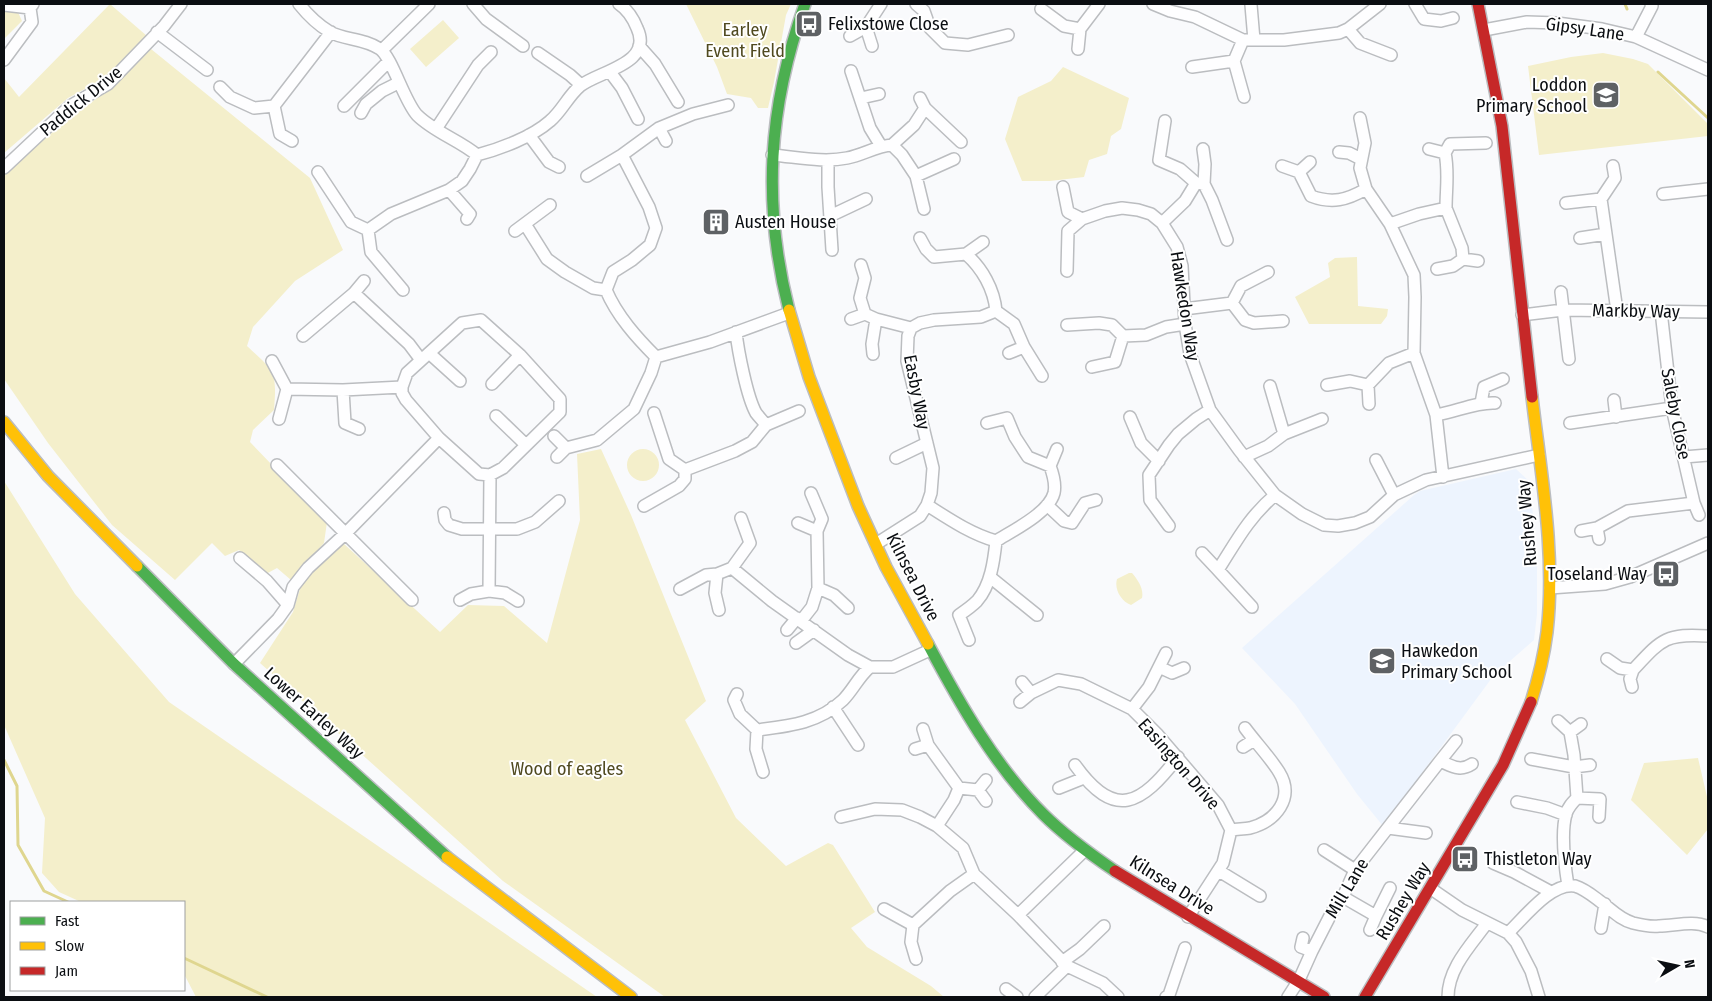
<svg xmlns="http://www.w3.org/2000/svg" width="1712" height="1001" font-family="'Fira Sans Condensed',sans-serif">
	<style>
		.built { fill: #edf4fe }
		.green { fill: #f4efcb }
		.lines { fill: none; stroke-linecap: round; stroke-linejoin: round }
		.stream { stroke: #dfd68f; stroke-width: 3 }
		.street-casing { stroke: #bbbdc0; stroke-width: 14 }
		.fast-casing { stroke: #bbbdc0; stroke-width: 14 }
		.slow-casing { stroke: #bbbdc0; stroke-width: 14 }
		.jam-casing { stroke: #bbbdc0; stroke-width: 14 }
		.street { stroke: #fefeff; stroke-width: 11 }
		.fast { stroke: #4caf50; stroke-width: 11 }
		.slow { stroke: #ffc107; stroke-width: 11 }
		.jam { stroke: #c62828; stroke-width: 11 }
		.labels { text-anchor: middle; stroke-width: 4; stroke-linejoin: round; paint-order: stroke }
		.poi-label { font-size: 18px; fill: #0b0e12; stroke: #fff; text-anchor: start }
		.street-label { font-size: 18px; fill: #0b0e12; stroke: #fff }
		.park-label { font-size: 18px; fill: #504a20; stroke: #fff }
	</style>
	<rect width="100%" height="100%" fill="#f9fafc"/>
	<path class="built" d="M1516,469L1529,481L1537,549V614L1534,640L1494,675L1383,826L1357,794L1295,704L1242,648L1414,495L1420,491Z"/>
	<path class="green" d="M110,4L147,36L107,77L68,98L4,153V78L19,97Z
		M686,4H791L786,15L774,82L768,108H758L751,98L727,94L717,67Z
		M17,10L22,21L4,39V12Z
		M443,20L459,38L426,67L410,49Z
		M151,49L310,178L343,250L295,281L253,327L247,346C275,372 277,371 274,410L253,430L250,442L327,522L324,543L291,580L277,568L266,574L239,550L225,556L212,543L175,580L112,525L48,443L4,379V173L22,156L111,87Z
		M1603,53L1633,59L1648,64L1708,124V136L1539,155L1528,66L1571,57Z
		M1063,67L1129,98L1121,129L1111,136L1107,154L1089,160L1084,177L1050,181H1022L1005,139L1018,97L1051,81Z
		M1357,257L1358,306L1388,309L1387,316L1381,324H1309L1295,297L1330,277L1328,263L1335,258Z
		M601,449L631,515L706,701L685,720L736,818L786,866L828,843L833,845L875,912L851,928L867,947L931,986L944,997H665L503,881L260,663L293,612L302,582L343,543L440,632L468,605L504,606L547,643L580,520L577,454Z
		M627 465a16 16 0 1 1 32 0a16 16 0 1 1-32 0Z
		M4,481L75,594L169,702L597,997H196L184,974V902H81L59,892L42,873L45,818L4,725Z
		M1129,573H1132C1138,580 1144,589 1142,598L1131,605C1121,601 1114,589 1117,579Z
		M1698,758L1708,801V829L1687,855L1631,800L1644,763Z"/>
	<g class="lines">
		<path class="stream" d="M1625,4L1627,9
			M1658,72L1708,118
			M4,760L17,786L18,845L44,891L68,902
			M184,958L267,997"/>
		<g class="street-casing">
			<path id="street" d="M299,4C307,14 318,25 330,32C344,40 364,38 380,49C392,57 404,101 417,115C434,132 459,140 477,155C500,149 532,137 550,121C562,111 568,96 580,86C599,71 654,64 637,28C633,18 628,10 619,4
				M473,4L486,19L523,46
				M916,4L924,11L930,28L945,43L968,45L1008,35
				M1153,4L1170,11L1195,17L1243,40H1284L1339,33L1348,29L1380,4
				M1415,4L1424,19L1441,21L1453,18
				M4,5L30,8
				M1251,5L1254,40
				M1041,9L1064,26L1080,29L1099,4
				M1348,29L1360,43L1391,55
				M1484,30L1527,22L1557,23L1602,29L1636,37L1708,70
				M157,32L207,70
				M850,36L866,27
				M1636,37L1652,6L1651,4
				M639,46L655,64L678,102
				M872,46L866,27L881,4
				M1078,49L1080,29
				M382,50L429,4
				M538,53L570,75L581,85
				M4,60L32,22L30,8L33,4
				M1234,61L1244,97
				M1192,67L1234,61L1243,40
				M851,71L870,128L881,146
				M610,72L622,88L638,119
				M220,87L230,97L254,108L274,106
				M861,98L879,94
				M344,106L389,61
				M925,108L961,142
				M361,113L366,104L382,91L398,83
				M1360,118L1365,143L1360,168L1366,189
				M1165,121L1159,160L1180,169L1196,183
				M659,128L666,141
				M436,129L478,65L491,52
				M529,135L549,162L559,167
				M292,141L280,134L274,106L331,32
				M892,145L902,155L916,176L924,209
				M1203,149L1205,164L1204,184L1212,200L1227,240
				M1429,149L1445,153
				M1339,152L1349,153L1361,159
				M622,155L649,207L656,228L650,245L632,260L613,272L606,290C617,316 637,338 656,357
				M772,155C797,157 823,163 847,158C863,155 876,146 892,145L914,125L925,108L920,98
				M828,160V187L832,250
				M1310,162L1299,172L1311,196C1332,204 1347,200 1366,189L1390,224L1414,275L1415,297L1414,353L1436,415L1443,477
				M1282,166L1299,172
				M4,168L70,106L108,84L164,26L181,4
				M318,172L351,222L368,230
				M587,176L622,155L659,128L693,114L728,105
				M916,176L954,159
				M1063,187L1068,212L1082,219
				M449,190L470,214L467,219
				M1663,194L1708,189
				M1601,199L1615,178L1613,166
				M1566,203L1601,199L1617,311
				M830,216L866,199
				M1162,223L1185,201L1196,183L1204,184
				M525,224L547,259L565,272L593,288L606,290
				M1390,224L1419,214L1446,208C1446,189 1449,172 1445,153L1450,144L1486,143
				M515,231L550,205
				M920,238L926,249L934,257L966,254
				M1580,238L1606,234
				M983,242L966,254C982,268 994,289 996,311
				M1463,259L1478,261
				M861,265L865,278L860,298L865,314L876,319L911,328
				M1437,269L1453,266L1463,259L1462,248L1446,208
				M1067,271L1068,231L1082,219L1105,211L1122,208L1138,210L1151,214L1162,223L1177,247L1182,266L1185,324L1190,354L1210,410L1239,450L1275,495L1302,514L1324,525L1338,526L1355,523L1370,517L1394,495L1426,480L1539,455
				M403,290L371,252L368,230L391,214L449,190L462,181L470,169L477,155
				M1561,292L1569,359
				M354,293L364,281
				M1232,303L1241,286L1268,272
				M1184,309L1232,303L1245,320L1254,323L1283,321
				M1661,311L1672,408L1694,503L1699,515
				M1522,315L1563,310L1708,312
				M851,319L865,314
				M481,320L520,355L560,399V412L503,468L490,475L479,474L439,438L406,400L402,393V387L407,373L462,323Z
				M1067,325L1099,323L1112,325L1123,336L1146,335L1166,327L1185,324
				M303,336L354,293L409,344L421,360
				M429,353L460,381
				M1009,353L1024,347
				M873,354L872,344L876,319
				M656,357L710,342L789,313
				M272,361L287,389
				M1092,367L1115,362L1123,336
				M492,384L520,355
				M1327,385L1350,381L1368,385L1389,363L1414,353
				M1368,385L1369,404
				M1270,386L1284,434
				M343,390L345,423L359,429
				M1614,400L1616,417
				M1481,403L1484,387L1503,379
				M654,413L669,459L685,470
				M1436,415C1456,412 1475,402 1495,403
				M496,416L526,445
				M1130,417L1141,443L1159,461
				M279,419L287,389L343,390L402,387
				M1570,423L1672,408
				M766,425L799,411
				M554,436L566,448L597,440L634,409L651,373L656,357
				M557,457L566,448
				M1244,457L1268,446L1284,434L1322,419
				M1684,457L1708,455
				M896,458L927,443
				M1376,460L1394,495
				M277,465L412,600
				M1050,466L1057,449
				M685,470L735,451L752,442L766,425C763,421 759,417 756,413C747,397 738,351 736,332
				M490,475L489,591L505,593L518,601
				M927,505C949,519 971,534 996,541C1012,531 1049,513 1054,493C1056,484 1053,474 1050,466L1028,457L1015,437L1007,418L987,423
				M1047,505L1064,521L1072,523L1085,503L1096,500
				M644,506L679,486L685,479V470
				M444,513L445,520L449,525L462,529H517L535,522L559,501
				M798,523L817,531
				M1169,526L1150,500L1149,475L1169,445L1178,434L1196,419L1210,410
				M1581,531L1597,528
				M1599,539L1597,528L1628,511L1694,503
				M876,544L920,516L927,505L931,493L933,468L907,361L908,336L911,328L920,323L934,320L981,317L996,311L1014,324L1024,347L1042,376
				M1202,553L1218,570
				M240,558L267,581L288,605
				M732,568L750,543L741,518
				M990,577L1037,615
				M818,588L834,595L848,608
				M1550,588L1605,584L1630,577L1708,543
				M680,589L706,575L717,574
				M460,600L471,594L489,591
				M1252,607L1218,570C1236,542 1248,518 1275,495
				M719,610L715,593L717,574L732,568L772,601L848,655L870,667H893L930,650
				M801,621L812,607L818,588L817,531L822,519L811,493
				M787,630L797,618
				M969,640L959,615C965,611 972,606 977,601C991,585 994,560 996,541
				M796,643L814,630
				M1607,659L1620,668L1633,670C1661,640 1665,633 1708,636
				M234,664L278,619L288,605L293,587L308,568L346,533L439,438
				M1159,667L1172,673L1184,668
				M1022,682L1031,693
				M1632,687L1630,679L1633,670
				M737,694L734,700L740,714L757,730C789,726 819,723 843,700C853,690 859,676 870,667
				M1020,702L1031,693L1058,680L1081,684L1132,709L1158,735L1218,805L1231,830L1223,863L1188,917
				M833,707L858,745
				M1132,709L1149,687L1166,653
				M1558,721L1570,732L1574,755L1577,798C1572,803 1568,807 1566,814C1561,832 1565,867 1568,886
				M923,729L928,745L959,788L954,800L937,826
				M757,730L756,749L763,772
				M1570,732L1581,724
				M1243,747L1254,740
				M915,749L928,745
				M1531,759L1574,767L1590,765
				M1440,761L1456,741
				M1075,765C1115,821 1141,805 1178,757
				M959,788L978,790L986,780
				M1059,788L1084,778
				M978,790L986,801
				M1577,798L1600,799L1599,817
				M1517,802L1547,808L1566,815
				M841,817L875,809L902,810L920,817L937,826L963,848L974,874L1018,915L1067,966L1103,983L1118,997
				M1388,828L1426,833
				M1231,830C1237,829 1244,829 1250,828C1276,821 1295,798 1279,772C1269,756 1256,743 1245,728
				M1324,850L1355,870
				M1493,863L1514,872L1551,892
				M1219,871L1260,896
				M1430,888L1462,910L1508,933L1516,942L1531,971L1539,997
				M1343,897L1376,916
				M884,909L913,925L950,891L974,874
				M1018,915L1084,851
				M913,925L911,942L916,959
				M1601,928L1605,904
				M1370,930L1376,916L1390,888
				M1508,933C1524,918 1551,882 1575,886C1585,889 1593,896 1601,902C1612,910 1619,919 1633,923C1641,925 1651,927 1659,926C1675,926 1693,920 1708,927
				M1303,938L1301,947L1312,951
				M1062,962L1080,949L1104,926
				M1006,989L1017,997
				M1035,997L1067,966
				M1166,997L1169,995L1185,948
				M1288,997L1299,980L1312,951L1333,910L1343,897L1355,870L1440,761C1452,766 1460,772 1472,764
				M1448,997C1448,968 1471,945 1487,923"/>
		</g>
		<g class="fast-casing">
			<path id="fast" d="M789,310C762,204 768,107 805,4
				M137,566L234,664L447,857
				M928,644C960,704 995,766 1043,814C1065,836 1090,854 1115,871"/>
		</g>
		<g class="slow-casing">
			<path id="slow" d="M789,310L809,377L858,506L886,567L928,644
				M4,422L48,476L137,566
				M1531,702C1538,680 1544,656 1547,632C1556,554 1541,474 1532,397
				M447,857L631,997"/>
		</g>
		<g class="jam-casing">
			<path id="jam" d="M1478,4L1502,126L1532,397
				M1115,871L1324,997
				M1365,997L1503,765L1531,702"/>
		</g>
		<use href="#street" class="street"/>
		<use href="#fast" class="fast"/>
		<use href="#slow" class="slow"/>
		<use href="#jam" class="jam"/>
	</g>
	<defs>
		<g id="bus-square" transform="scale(1.4375)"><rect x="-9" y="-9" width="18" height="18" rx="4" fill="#5e6164" stroke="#fff"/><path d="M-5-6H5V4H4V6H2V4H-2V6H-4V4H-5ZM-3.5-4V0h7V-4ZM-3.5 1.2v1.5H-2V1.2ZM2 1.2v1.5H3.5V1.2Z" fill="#fff"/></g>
		<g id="school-square" transform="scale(1.4375)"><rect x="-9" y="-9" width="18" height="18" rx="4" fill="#5e6164" stroke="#fff"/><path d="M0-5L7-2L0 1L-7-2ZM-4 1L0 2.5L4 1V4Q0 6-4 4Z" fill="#fff"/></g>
		<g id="building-square" transform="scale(1.4375)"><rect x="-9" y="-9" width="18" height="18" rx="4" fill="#5e6164" stroke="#fff"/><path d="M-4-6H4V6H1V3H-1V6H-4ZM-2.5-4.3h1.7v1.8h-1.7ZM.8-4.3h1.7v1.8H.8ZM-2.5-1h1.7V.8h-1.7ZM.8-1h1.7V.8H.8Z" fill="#fff"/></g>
	</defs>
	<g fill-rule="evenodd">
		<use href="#bus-square" x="809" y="24"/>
		<use href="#school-square" x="1606" y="95"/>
		<use href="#building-square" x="716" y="222"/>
		<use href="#bus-square" x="1666" y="574"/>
		<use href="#school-square" x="1382" y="661"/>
		<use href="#bus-square" x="1465" y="859"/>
	</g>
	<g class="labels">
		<g class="poi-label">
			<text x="828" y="30">Felixstowe Close</text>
			<text x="1587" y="91" text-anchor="end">Loddon<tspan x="1587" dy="21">Primary School</tspan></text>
			<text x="735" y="228">Austen House</text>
			<text x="1647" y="580" text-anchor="end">Toseland Way</text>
			<text x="1401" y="657">Hawkedon<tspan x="1401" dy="21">Primary School</tspan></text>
			<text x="1484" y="865">Thistleton Way</text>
		</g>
		<g class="street-label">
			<text transform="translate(1585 29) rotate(8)" y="6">Gipsy Lane</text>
			<text transform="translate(81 101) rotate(-39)" y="6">Paddick Drive</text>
			<text transform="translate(1185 306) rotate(81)" y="6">Hawkedon Way</text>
			<text transform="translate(1636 311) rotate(1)" y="6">Markby Way</text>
			<text transform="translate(917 392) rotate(79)" y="6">Easby Way</text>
			<text transform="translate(1676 414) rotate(79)" y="6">Saleby Close</text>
			<text transform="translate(1527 523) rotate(-95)" y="6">Rushey Way</text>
			<text transform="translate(913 577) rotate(63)" y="6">Kilnsea Drive</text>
			<text transform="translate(314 713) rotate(42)" y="6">Lower Earley Way</text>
			<text transform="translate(1179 764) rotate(49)" y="6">Easington Drive</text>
			<text transform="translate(1172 885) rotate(32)" y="6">Kilnsea Drive</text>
			<text transform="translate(1347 888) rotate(-59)" y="6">Mill Lane</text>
			<text transform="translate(1403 901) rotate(-59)" y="6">Rushey Way</text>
		</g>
		<g class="park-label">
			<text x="745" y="36">Earley<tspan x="745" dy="21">Event Field</tspan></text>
			<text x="567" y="775">Wood of eagles</text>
		</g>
	</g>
	<rect width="1712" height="1001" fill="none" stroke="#0b0e12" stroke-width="10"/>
	<rect x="10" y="901" width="175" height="90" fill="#ffffff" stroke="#9d9fa0"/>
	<rect x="20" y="917" width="25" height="8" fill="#4caf50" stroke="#9d9fa0"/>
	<text x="55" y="926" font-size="15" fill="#0b0e12">Fast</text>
	<rect x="20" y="942" width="25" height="8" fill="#ffc107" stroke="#9d9fa0"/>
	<text x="55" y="951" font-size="15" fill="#0b0e12">Slow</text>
	<rect x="20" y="967" width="25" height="8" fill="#c62828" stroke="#9d9fa0"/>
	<text x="55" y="976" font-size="15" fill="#0b0e12">Jam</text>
	<g transform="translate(1677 966) rotate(81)" stroke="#ffffff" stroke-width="4" paint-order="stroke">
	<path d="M0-4L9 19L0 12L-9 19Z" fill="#0b0e12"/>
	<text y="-8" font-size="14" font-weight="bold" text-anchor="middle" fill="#0b0e12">N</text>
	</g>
</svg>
